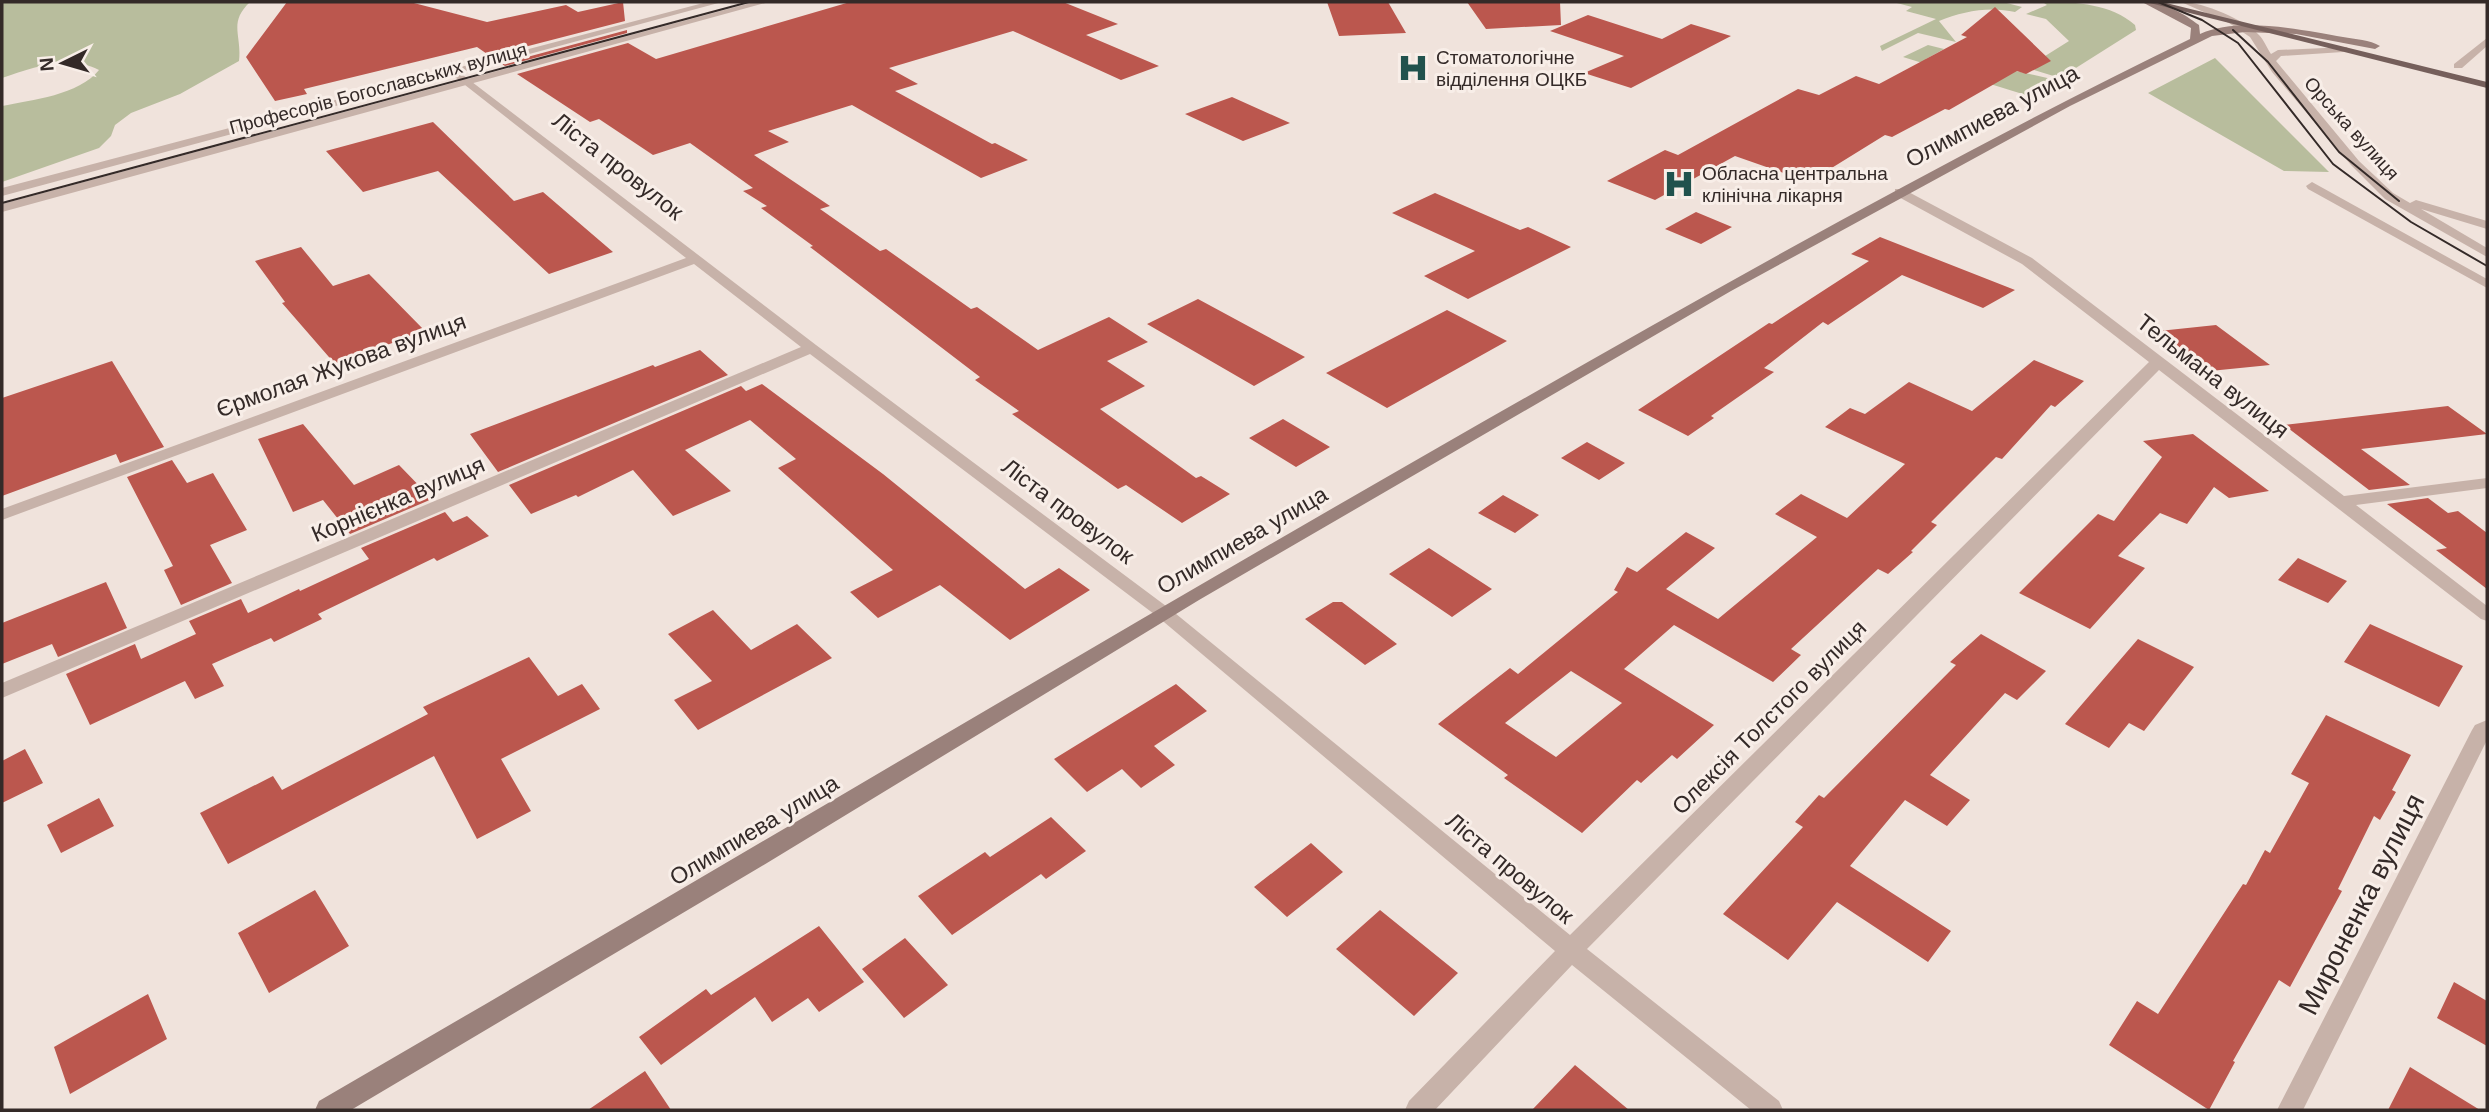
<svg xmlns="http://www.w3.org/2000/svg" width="2489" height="1112" font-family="Arial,sans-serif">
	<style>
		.green { fill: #b8bd9d }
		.building { fill: #bb574e; fill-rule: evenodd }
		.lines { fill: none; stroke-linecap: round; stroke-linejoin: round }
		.minor { fill: #c7b2a9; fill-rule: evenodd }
		.tertiary { fill: #c7b2a9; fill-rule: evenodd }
		.secondary { fill: #9a817b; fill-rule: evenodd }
		.primary { fill: #755f5b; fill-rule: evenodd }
		.tram { stroke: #342a28; stroke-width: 2 }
		.labels { text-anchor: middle; stroke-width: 6; stroke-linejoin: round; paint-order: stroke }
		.far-poi-label { font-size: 19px; fill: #342a28; stroke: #f8eee8; text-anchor: start }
		.far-street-label { font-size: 19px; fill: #342a28; stroke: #f8eee8 }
		.street-label { font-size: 23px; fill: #342a28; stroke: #f8eee8 }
		.near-street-label { font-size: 28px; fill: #342a28; stroke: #f8eee8 }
	</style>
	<rect width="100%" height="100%" fill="#f0e3dc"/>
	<path class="green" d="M2,2H250C228,23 242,34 239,61L180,94L131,113L115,125L111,136L99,148L2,182V106C32,100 79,95 99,70C70,54 31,68 2,78Z
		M1893,2H2003L2022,7L2015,12C1990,6 1963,11 1939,21L1956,42L1918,33L1882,51L1880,46L1936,19L1906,11L1912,7Z
		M2047,2C2077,2 2111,4 2135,25L2136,30L2060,78L2034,70L2038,67L2031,65L2069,41L2046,19L2026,14L2047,5L2044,3Z
		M1928,45L1944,49L1926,59L2007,69L2056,80L2029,96L1903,57Z
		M2215,58L2329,172L2284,171L2148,93Z"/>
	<path class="building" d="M287,2H410L487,22L566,5L578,12L623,2L625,21L490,56L477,47L304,89L307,94L275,101L246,57Z
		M850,2H1063L1118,24L1086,35L1159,66L1121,80L1013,31L889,68L918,84L895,91L992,144L995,143L1028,160L981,178L852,105L768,131L789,142L754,155L830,206L820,209L880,251L886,249L971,309L977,307L1038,350L1109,317L1148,342L1107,361L1145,386L1100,409L1196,478L1201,476L1230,494L1182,523L1126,485L1118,489L1012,414L1019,411L975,380L980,377L810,247L813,246L761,208L767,206L743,191L753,188L690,143L653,155L599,119L590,122L517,74L628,43L656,59Z
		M1327,2H1388L1406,33L1339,36Z
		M1467,2H1560L1561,25L1486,29Z
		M1995,7L2051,61L2026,74L2017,71L1949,110L1945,109L1892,137L1885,135L1809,182L1735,156L1655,200L1607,181L1665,150L1678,155L1798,89L1819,95L1856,76L1879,84L1967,37L1961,35Z
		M1588,15L1662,39L1691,24L1731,36L1631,88L1584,73L1624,56L1550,31Z
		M627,30V33L505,66L502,64Z
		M1232,97L1290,123L1243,141L1185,114Z
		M433,122L514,201L543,192L613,252L549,274L438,171L363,192L326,151Z
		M1435,193L1520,230L1528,227L1571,247L1468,299L1424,276L1475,251L1392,213Z
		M1696,212L1732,227L1701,244L1665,229Z
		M1880,237L2015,290L1983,308L1902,275L1828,325L1823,322L1764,368L1774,372L1711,416L1714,418L1688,436L1638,410L1769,323L1772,324L1869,261L1851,254Z
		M301,247L333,286L369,274L425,331L335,364L282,303L285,302L255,261Z
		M1198,299L1305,357L1254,386L1147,324Z
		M1447,310L1507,341L1387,408L1326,373Z
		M2216,325L2270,365L2210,371L2159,331Z
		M700,350L728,375L498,472L470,434L653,365L655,367Z
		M2034,360L2084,381L2055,407L2051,405L2002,459L1996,457L1931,522L1937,525L1911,551L1913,552L1888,574L1878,569L1791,649L1801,655L1773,682L1674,625L1624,669L1714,725L1677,759L1672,755L1641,783L1637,780L1582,833L1504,778L1508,775L1438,724L1510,668L1518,674L1618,592L1614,590L1627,567L1637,572L1686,532L1715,548L1666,589L1718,619L1817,537L1775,514L1801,494L1847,518L1905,464L1825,427L1850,408L1865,414L1909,382L1972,411ZM1571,671L1622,703L1556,757L1505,723Z
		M112,361L164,447L120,463L116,454L2,496V398Z
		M762,384L883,474L1025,589L1059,568L1090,590L1010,640L940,585L878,618L850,592L893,570L778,468L796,459L750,420L685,450L731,491L673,516L633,470L578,497L576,495L531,514L509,485L741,386L746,391Z
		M2448,406L2487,434L2361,449L2410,485L2369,490L2284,425Z
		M1283,419L1330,447L1296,467L1249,438Z
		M303,424L354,485L399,465L432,499L350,534L323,500L293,512L258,439Z
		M2193,434L2269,491L2229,498L2214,487L2187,524L2160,513L2118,556L2145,568L2090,629L2019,593L2098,514L2114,521L2162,457L2143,441Z
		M1587,442L1596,447L1625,463L1599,480L1561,458Z
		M172,460L187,483L213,473L247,530L210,545L232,583L181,605L164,570L173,566L127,477Z
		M1503,495L1539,515L1515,533L1478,513Z
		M2428,498L2448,513L2458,511L2487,533V589L2436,550L2447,548L2387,504Z
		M445,512L453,522L467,516L489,536L437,561L434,558L318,614L322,619L274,642L271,638L212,664L224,686L195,699L185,681L90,725L66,674L135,644L141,659L196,634L189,621L241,599L248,613L299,589L300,591L369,559L361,548Z
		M1429,548L1492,589L1452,617L1389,574Z
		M2298,558L2347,581L2328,603L2278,580Z
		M106,582L127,628L58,657L52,644L2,664V623Z
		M1333,602H1342L1397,644L1365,665L1305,619Z
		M713,610L751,650L797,624L832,658L698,730L674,700L712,681L668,634Z
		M2370,624L2463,666L2439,707L2344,662Z
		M1981,634L2046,671L2017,700L2005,693L1930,775L1970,800L1947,826L1905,800L1850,866L1951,931L1928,962L1837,902L1788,960L1723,914L1803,827L1795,822L1819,795L1824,798L1956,665L1950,662Z
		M2138,639L2194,667L2144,731L2129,723L2109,748L2065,724Z
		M529,657L558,696L582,684L600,709L501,759L531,811L477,839L434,756L228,864L200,813L273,776L282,790L428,714L423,707Z
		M1176,684L1207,711L1154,746L1175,765L1141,788L1122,769L1087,792L1054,759Z
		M2326,715L2411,755L2392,790L2396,792L2380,820L2374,816L2338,889L2342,891L2290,987L2279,980L2233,1061L2235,1062L2209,1110L2109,1045L2137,1001L2158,1014L2243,884L2246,885L2265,850L2270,853L2309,783L2291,774Z
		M25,749L43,783L2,803V761Z
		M99,798L114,826L61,853L47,825Z
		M1051,817L1086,851L1046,879L1041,874L952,935L918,896L985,852L990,857Z
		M1311,843L1343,872L1287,917L1254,887Z
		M315,890L349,946L269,993L238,933Z
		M1380,910L1458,973L1414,1016L1336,949Z
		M819,926L864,982L819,1012L808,998L772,1022L755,997L661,1065L639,1037L706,989L711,995Z
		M905,938L948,985L904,1018L862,969Z
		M2454,982L2487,1001V1046L2437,1018Z
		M148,994L167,1039L70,1094L54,1047Z
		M1575,1065L1629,1110H1532Z
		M2410,1067L2480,1110H2388Z
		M645,1071L671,1110H588Z"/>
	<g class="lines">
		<path class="minor" d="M2181,2C2200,1 2246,20 2259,35C2264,40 2267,48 2271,54L2278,50L2347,47L2348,49L2343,52L2281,56L2276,61L2359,161L2393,193L2410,203L2416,200L2487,221V229L2421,209L2487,248V257L2385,199L2351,165L2272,72L2250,37L2229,23Z
			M2487,38V46L2462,68H2454V64Z
			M455,69L816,345L1170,609L1570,935L2149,362L2022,264L1895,195V189H1903L2032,258L2344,496L2487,478V488L2356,505L2487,606V621L2481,619L2159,370L1587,949L1779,1101L1783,1110H1751L1572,965L1435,1110H1405L1409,1101L1555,951L1158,617L810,354L2,698V683L801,347L694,264L2,520V509L686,258L451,74V70Z
			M2312,182L2487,279V288L2308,189L2306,186Z
			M2487,720V740L2303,1110H2277L2472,730L2475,725Z"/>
		<path class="tertiary" d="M707,2H722L2,196V188Z
			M754,2H769L2,212V204Z"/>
		<path class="secondary" d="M2142,2C2163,1 2183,13 2199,25L2200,34C2238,16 2304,30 2343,37C2355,39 2370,40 2380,46L2375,49L2296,34L2245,32L2212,36L2070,106L1731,291L1199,600L767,863L351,1110H315L319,1101C693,884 1064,662 1439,447C1687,305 1934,164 2190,39L2191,28Z"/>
		<path class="primary" d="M2146,2H2162L2487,82V88Z"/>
		<path class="tram" d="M2158,2L2202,20L2238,43L2333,164L2411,222L2487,266
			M2233,30L2268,62L2339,152L2399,201
			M2,203L749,2"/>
	</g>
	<defs>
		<g id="hospital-bare" transform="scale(2.415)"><path d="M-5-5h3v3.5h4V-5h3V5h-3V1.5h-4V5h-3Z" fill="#21524d" stroke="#f8eee8" stroke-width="2.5" paint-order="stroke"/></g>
	</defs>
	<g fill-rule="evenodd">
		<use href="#hospital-bare" x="1413" y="68"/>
		<use href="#hospital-bare" x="1679" y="184"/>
	</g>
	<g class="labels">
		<g class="far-poi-label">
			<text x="1436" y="64">Стоматологічне<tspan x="1436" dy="22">відділення ОЦКБ</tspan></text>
			<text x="1702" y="180">Обласна центральна<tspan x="1702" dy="22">клінічна лікарня</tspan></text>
		</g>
		<g class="far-street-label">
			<text transform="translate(378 88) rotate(-15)" y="7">Професорів Богославських вулиця</text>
			<text transform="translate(2352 128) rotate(48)" y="7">Орська вулиця</text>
		</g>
		<g class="street-label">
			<text transform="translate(1992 116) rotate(-28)" y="8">Олимпиева улица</text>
			<text transform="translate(618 166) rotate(38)" y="8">Ліста провулок</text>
			<text transform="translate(341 365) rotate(-20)" y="8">Єрмолая Жукова вулиця</text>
			<text transform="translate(2213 376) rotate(38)" y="8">Тельмана вулиця</text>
			<text transform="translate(398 499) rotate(-23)" y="8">Корнієнка вулиця</text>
			<text transform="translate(1068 511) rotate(37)" y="8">Ліста провулок</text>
			<text transform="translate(1242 540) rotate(-30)" y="8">Олимпиева улица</text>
			<text transform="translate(1769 717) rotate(-45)" y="8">Олексія Толстого вулиця</text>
			<text transform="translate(754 830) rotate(-31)" y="8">Олимпиева улица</text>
			<text transform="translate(1510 868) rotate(40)" y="8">Ліста провулок</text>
		</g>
		<g class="near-street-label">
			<text transform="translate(2361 904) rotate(-63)" y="10">Мироненка вулиця</text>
		</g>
	</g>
	<rect width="2489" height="1112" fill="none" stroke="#342a28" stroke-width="7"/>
	<g transform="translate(63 63) rotate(265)" stroke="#f8eee8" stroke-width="5" paint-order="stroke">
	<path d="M0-5L12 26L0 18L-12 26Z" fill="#342a28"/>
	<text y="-10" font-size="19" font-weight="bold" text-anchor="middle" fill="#342a28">N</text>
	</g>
</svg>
